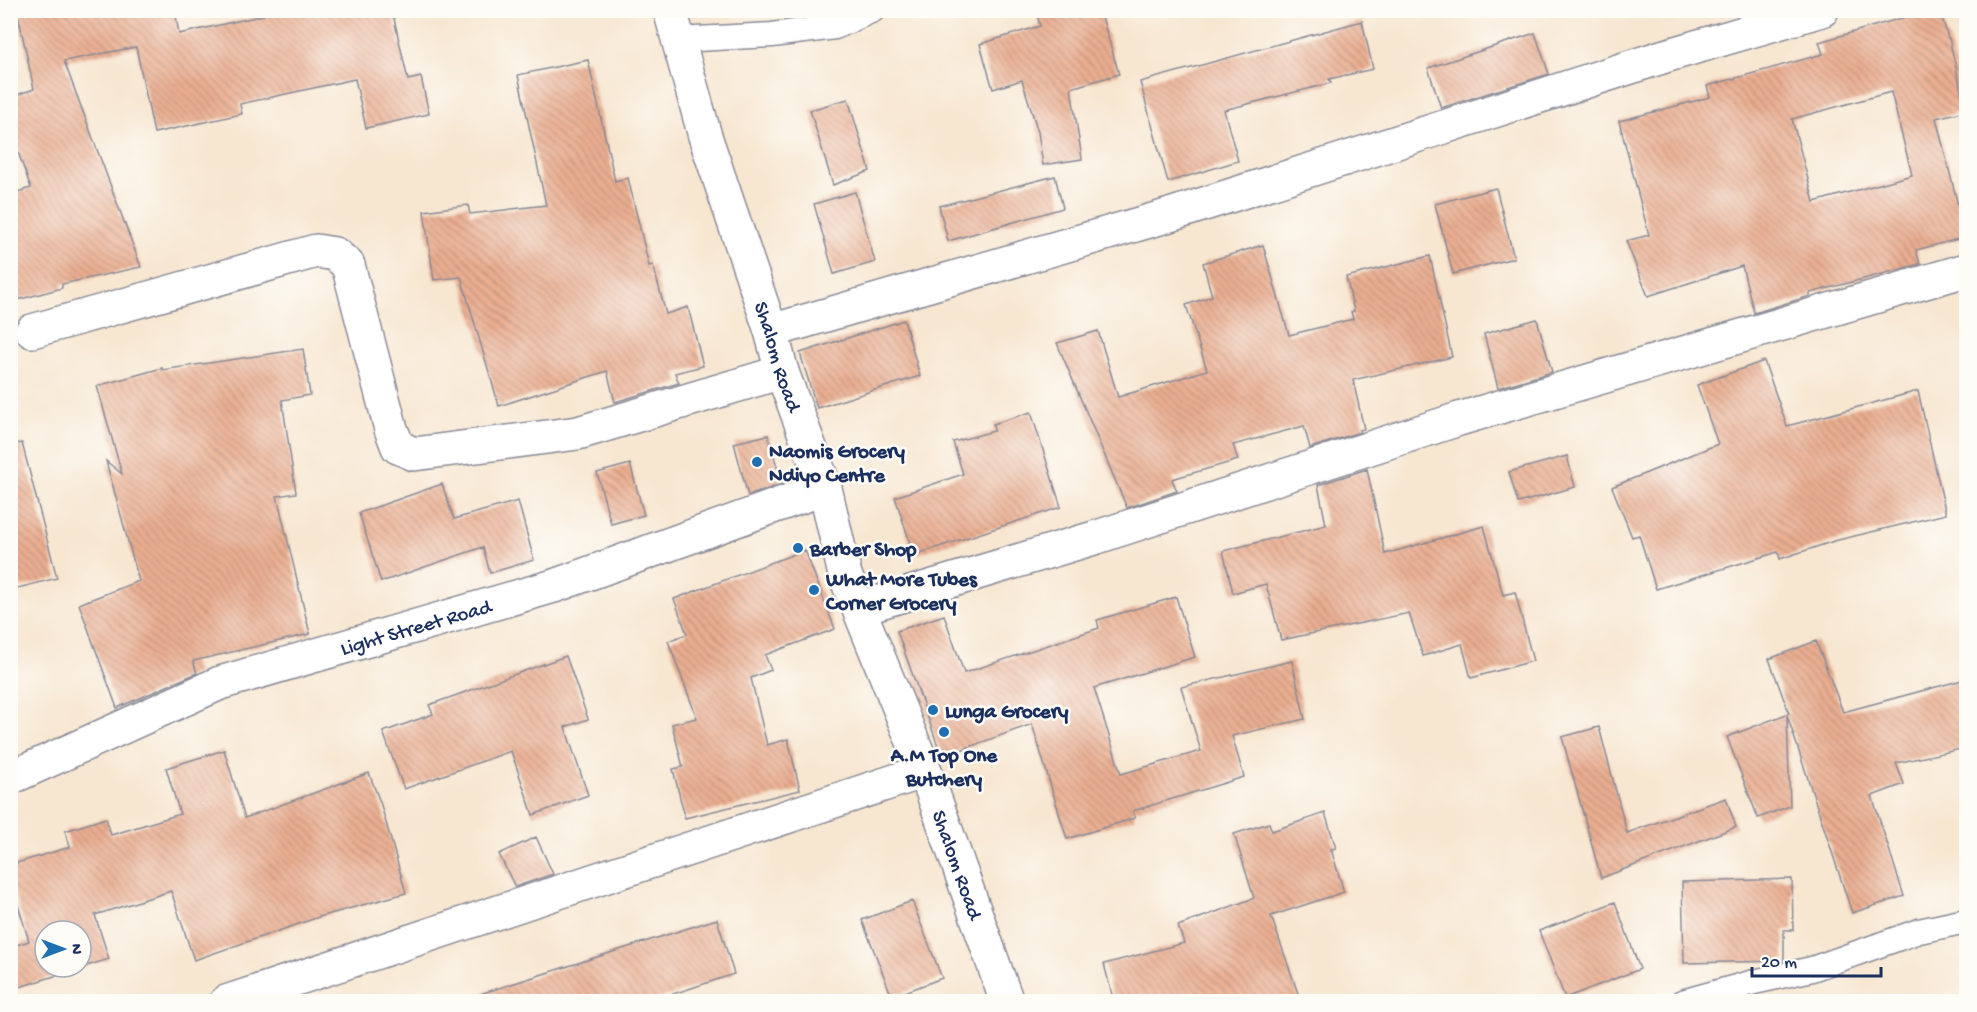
<svg xmlns="http://www.w3.org/2000/svg" width="1977" height="1012" font-family="'Gochi Hand',sans-serif">
	<style>
		.building { fill: url(#building-back-hatch); fill-rule: evenodd }
		.lines { fill: none; stroke-linecap: round; stroke-linejoin: round }
		.lane-casing { stroke: #898a97; stroke-width: 27 }
		.street-casing { stroke: #898a97; stroke-width: 36 }
		.lane { stroke: #fff; stroke-width: 24 }
		.street { stroke: #fff; stroke-width: 33 }
		.poi-dot { fill: #1f6fb2; stroke: #fdfcf7; stroke-width: 2 }
		.labels { text-anchor: middle; stroke-width: 5; stroke-linejoin: round; paint-order: stroke }
		.street-label { font-size: 21px; fill: #1b2f5e; stroke: #fdfcf7 }
		.poi-label { font-size: 21px; font-weight: bold; fill: #1b2f5e; stroke: #fdfcf7; text-anchor: start }
	</style>
	<defs>
		<pattern id="building-back-hatch" width="6" height="6" patternUnits="userSpaceOnUse" patternTransform="scale(1.5)"><rect width="6" height="6" fill="#ebaf91"/><path d="M-1 5l2 2M0 0l6 6M5-1l2 2" fill="none" stroke="#be8f7a"/></pattern>
	</defs>
	<rect width="100%" height="100%" fill="#fdfcf7"/>
	<filter id="ink" filterUnits="userSpaceOnUse"><feTurbulence type="fractalNoise" baseFrequency=".0167" numOctaves="2"/><feDisplacementMap in="SourceGraphic" scale="12" xChannelSelector="R" yChannelSelector="G"/><feConvolveMatrix kernelMatrix="1 2 1 2 8 2 1 2 1" color-interpolation-filters="sRGB"/></filter>
	<filter id="wash" filterUnits="userSpaceOnUse"><feTurbulence type="fractalNoise" baseFrequency=".008" numOctaves="4" result="noise"/><feDisplacementMap in="SourceGraphic" scale="24" xChannelSelector="R" yChannelSelector="G"/><feGaussianBlur stdDeviation="1.35" result="paint"/><feColorMatrix in="noise" values="0 0 0 0 0 0 0 0 0 0 0 0 0 0 0 0 0 1.4 0 .05"/><feComposite in="paint" operator="in"/></filter>
	<g filter="url(#wash)">
		<rect width="100%" height="100%" fill="#f7e6d0"/>
		<g id="blocks">
			<path class="building" d="M17,10H175L179,34L264,15L263,10H392L408,80L421,77L429,114L366,128L355,79L240,104L242,114L154,133L136,47L64,61L141,267L62,284V288L10,302V194L31,188L10,130V97L34,89Z
				M1036,10H1100L1119,74L1071,88L1082,159L1043,165L1038,132L1022,80L993,89L980,44L1040,26Z
				M1929,10H1940L1948,38H1949L1966,111L1936,118L1966,237L1916,250L1920,264L1810,293V296L1754,313L1742,266L1648,296L1626,241L1649,235L1619,121L1710,97L1707,86L1823,54L1819,42ZM1891,92L1912,175L1814,202L1792,119Z
				M1362,21L1373,69L1329,79L1331,83L1224,110L1238,161L1168,182L1140,82Z
				M1535,33L1549,74L1441,108L1428,68Z
				M588,60L615,181L628,178L649,266L653,265L666,314L688,307L703,366L675,373L679,383L615,402L607,371L499,406L461,277L434,280L424,211L468,205L470,214L546,205L518,75Z
				M848,99L870,171L833,185L810,110Z
				M1055,176L1063,208L948,241L939,206Z
				M1496,188L1514,258L1453,274L1435,204Z
				M855,192L875,262L834,274L814,204Z
				M1263,245L1289,335L1353,319L1351,312L1354,311L1346,277L1430,256L1452,357L1353,380L1364,429L1359,430L1360,432L1310,448L1304,426L1233,445L1238,460L1172,479L1177,491L1127,508L1057,343L1098,331L1118,397L1207,370L1186,305L1212,296L1203,263Z
				M1537,319L1552,372L1498,388L1484,334Z
				M904,320L920,376L817,408L800,353Z
				M303,349L310,395L282,400L296,493L277,496L310,634L193,661L197,673L117,708L79,604L139,581L106,461L122,474L97,386L162,368V370Z
				M1764,361L1787,426L1918,391L1946,514L1834,541L1780,559L1778,552L1656,589L1639,535L1632,537L1612,487L1718,444L1697,385Z
				M1031,412L1061,507L914,555L895,497L963,474L953,442L994,431L993,424Z
				M768,435L782,484L748,496L734,443Z
				M22,443L57,578L10,590V445Z
				M1567,456L1575,487L1518,503L1509,472Z
				M630,464L644,515L611,524L597,473Z
				M1367,469L1385,554L1484,526L1503,595L1515,592L1533,661L1471,678L1462,644L1423,656L1409,613L1281,640L1266,584L1233,593L1223,551L1326,525L1318,485Z
				M442,484L454,519L518,501L534,560L490,573L483,547L381,582L359,513Z
				M805,550L835,629L765,655L771,670L751,678L767,745L788,739L800,790L685,818L673,769L683,767L672,724L697,718L668,641L687,634L674,599Z
				M1176,597L1195,657L1094,688L1121,774L1201,751L1181,687L1292,661L1305,719L1232,736L1244,777L1133,811L1135,818L1067,839L1032,724L942,757L897,631L944,615L964,673L1099,628L1097,620Z
				M1816,641L1843,712L1966,679V748L1896,763L1904,784L1872,796L1904,896L1852,913L1787,715L1790,806L1758,818L1727,737L1789,713L1769,659Z
				M566,656L588,719L565,727L588,795L533,815L511,751L404,789L383,732L433,714L429,705Z
				M1599,727L1627,833L1726,798L1736,827L1601,878L1562,737Z
				M224,750L245,818L369,773L381,805L406,893L319,917L194,960L171,891L95,915L109,959L10,990V947L29,941L10,879V865L70,847L65,831L106,818L111,835L180,814L166,768ZM45,931H81V967H45Z
				M1325,813L1336,848L1331,849L1344,892L1271,916L1301,1002H1114L1104,964L1184,943L1178,926L1254,898L1234,834L1269,823L1272,831Z
				M536,837L553,874L515,887L499,854Z
				M1792,879L1793,930H1784V961L1684,963L1682,882Z
				M912,901L942,978L892,997L862,920Z
				M1615,902L1640,969L1565,998L1539,931Z
				M717,919L734,974L649,1002H482L480,994Z"/>
		</g>
	</g>
	<g filter="url(#ink)">
		<use href="#blocks" fill-opacity="0" stroke="#898a97" stroke-width="1.5"/>
		<g class="lines">
			<g class="lane-casing">
				<path id="lane" d="M678,40L772,35L835,27L873,10
					M1682,1002L1754,982L1812,969L1919,931L1966,921"/>
			</g>
			<g class="street-casing">
				<g id="street">
					<path id="s1" d="M670,10L705,136L771,331L782,372L825,488L845,575L925,771L1007,1002"/>
					<path d="M32,331L316,251L335,254L348,265L391,429L398,447L414,454L578,433L782,372"/>
					<path d="M771,331L1170,215L1665,56L1822,10"/>
					<path d="M860,608L1094,538L1459,419L1966,270"/>
					<path id="s2" d="M10,778L220,683L554,586L825,488"/>
					<path d="M226,1002L925,771"/>
				</g>
			</g>
			<use href="#lane" class="lane"/>
			<use href="#street" class="street"/>
		</g>
	</g>
	<g class="poi-dot">
		<circle cx="757" cy="462" r="6"/>
		<circle cx="798" cy="548" r="6"/>
		<circle cx="814" cy="590" r="6"/>
		<circle cx="933" cy="710" r="6"/>
		<circle cx="944" cy="732" r="6"/>
	</g>
	<g class="labels">
		<g class="street-label">
			<text dy="7" stroke="none"><textPath href="#s1" startOffset="363">Shalom Road</textPath></text>
			<text dy="7" stroke="none"><textPath href="#s2" startOffset="434">Light Street Road</textPath></text>
			<text dy="7" stroke="none"><textPath href="#s1" startOffset="903">Shalom Road</textPath></text>
		</g>
		<g class="poi-label">
			<text x="769" y="457">Naomis Grocery<tspan x="769" dy="24">Ndiyo Centre</tspan></text>
			<text x="810" y="555">Barber Shop</text>
			<text x="826" y="585">What More Tubes<tspan x="826" dy="24">Corner Grocery</tspan></text>
			<text x="945" y="717">Lunga Grocery</text>
			<text x="944" y="761" text-anchor="middle">A.M Top One<tspan x="944" dy="24">Butchery</tspan></text>
		</g>
	</g>
	<rect width="1977" height="1012" fill="none" stroke="#fdfcf7" stroke-width="36"/>
	<g transform="translate(63 949) rotate(90)"><circle r="28" fill="#fdfcf7" stroke="#a3aaba" stroke-width="1.5"/>
	<path d="M0-4.5L10 22L0 15L-10 22Z" fill="#1f6fb2"/>
	<text y="-9" font-size="16" font-weight="bold" text-anchor="middle" fill="#1b2f5e">N</text>
	</g>
	<path d="M1752 967v9h129v-9" fill="none" stroke="#1b2f5e" stroke-width="3"/>
	<text x="1761" y="967" font-size="18" fill="#1b2f5e" stroke="#fdfcf7" stroke-width="4.5" paint-order="stroke">20 m</text>
</svg>
